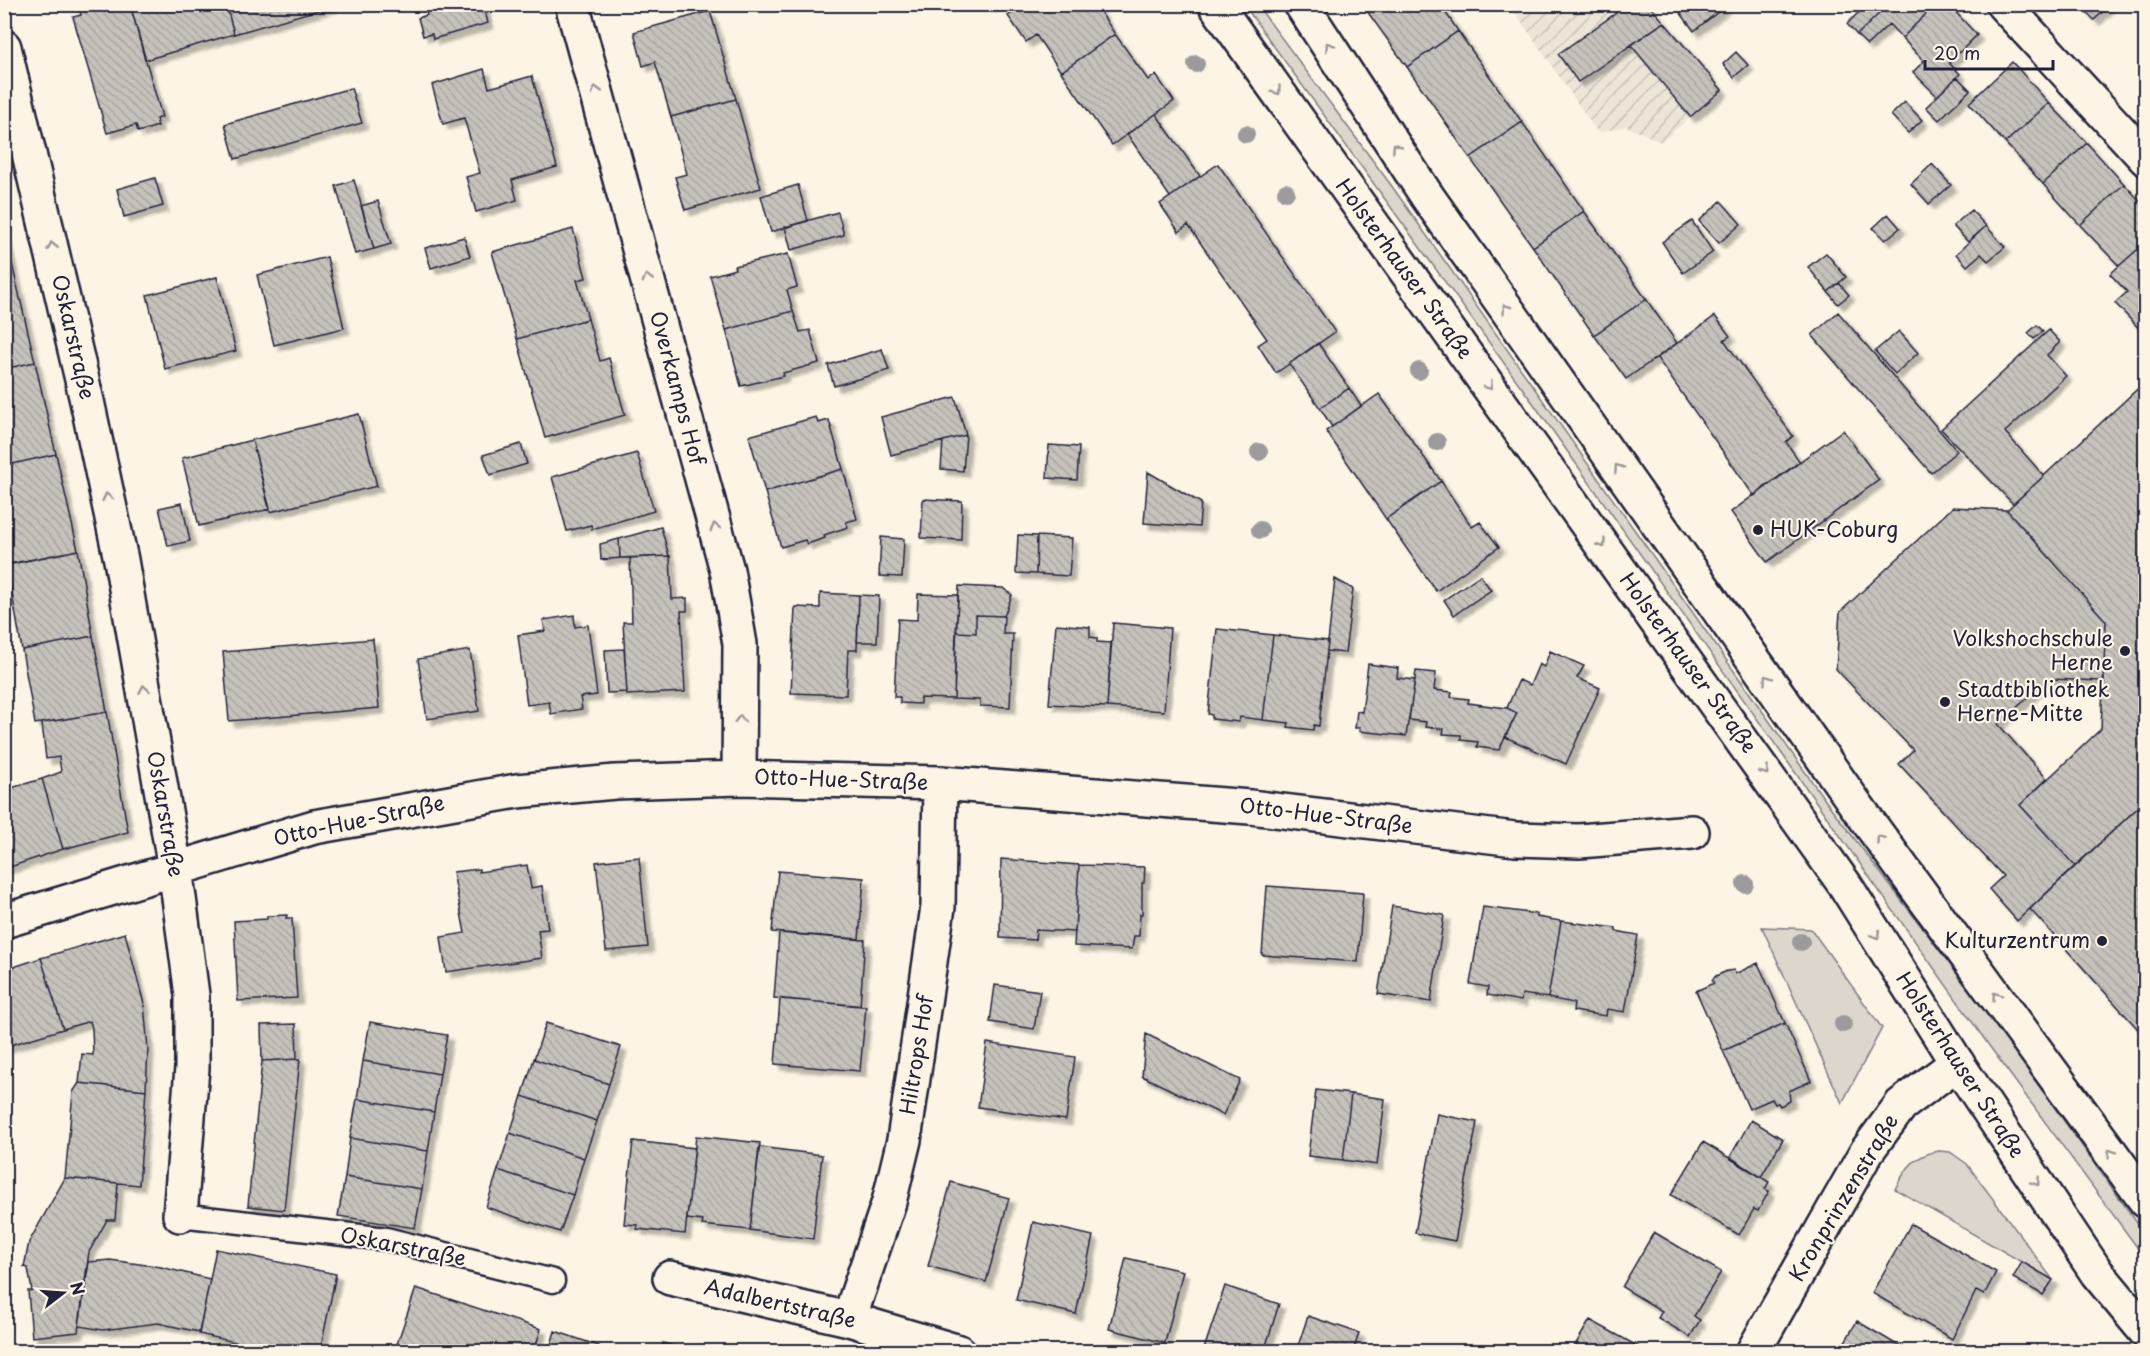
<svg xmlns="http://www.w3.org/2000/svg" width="2150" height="1356" font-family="'Playpen Sans',sans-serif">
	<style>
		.industrial { fill: url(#industrial-furrows) }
		.grass { fill: #dcd6cc; stroke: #7f7c84; stroke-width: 1.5 }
		.building { fill: url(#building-back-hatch); stroke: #22223b; stroke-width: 1.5; filter: url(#shadow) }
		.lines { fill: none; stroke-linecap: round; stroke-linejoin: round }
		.lane-casing { stroke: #22223b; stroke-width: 27 }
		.street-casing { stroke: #22223b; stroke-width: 38 }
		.secondary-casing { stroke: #22223b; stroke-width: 38 }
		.lane { stroke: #fcf5e5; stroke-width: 22 }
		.street { stroke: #fcf5e5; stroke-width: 33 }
		.secondary { stroke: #fcf5e5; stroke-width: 33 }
		.tree { fill: #9d9a9b }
		.oneway { stroke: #9a9698 }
		.poi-dot { fill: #22223b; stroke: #fcf5e5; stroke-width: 2 }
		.labels { text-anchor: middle; stroke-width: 4.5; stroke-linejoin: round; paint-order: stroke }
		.street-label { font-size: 21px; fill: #22223b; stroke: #fcf5e5 }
		.poi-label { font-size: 21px; fill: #22223b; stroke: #fcf5e5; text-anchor: start }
	</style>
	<defs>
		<pattern id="industrial-furrows" width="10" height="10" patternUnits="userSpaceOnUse" patternTransform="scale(1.5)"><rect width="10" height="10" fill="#ece5d8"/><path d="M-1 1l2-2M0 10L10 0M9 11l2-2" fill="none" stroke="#cac4ba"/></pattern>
		<pattern id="building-back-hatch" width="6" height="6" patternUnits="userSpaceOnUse" patternTransform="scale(1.5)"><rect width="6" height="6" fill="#c6c1bb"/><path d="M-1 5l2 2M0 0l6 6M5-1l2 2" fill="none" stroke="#aaa6a2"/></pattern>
		<filter id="shadow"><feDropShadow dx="5.5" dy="5.5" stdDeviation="1.5" flood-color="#0004"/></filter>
	</defs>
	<rect width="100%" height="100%" fill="#fcf5e5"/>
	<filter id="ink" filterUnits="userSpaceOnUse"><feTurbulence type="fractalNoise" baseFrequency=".0167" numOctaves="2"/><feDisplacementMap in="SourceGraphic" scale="12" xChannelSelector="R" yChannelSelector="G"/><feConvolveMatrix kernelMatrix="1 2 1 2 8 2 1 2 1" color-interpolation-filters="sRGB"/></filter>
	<g filter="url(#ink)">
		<path class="industrial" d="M1510,5H1648L1722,90L1661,142L1626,126L1598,133Z"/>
		<path class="grass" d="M1244,5H1257L1391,185L1825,800L1982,1006L2145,1234V1252L2142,1254L1990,1047L1533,403Z
			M1762,927L1811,929L1882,1028L1842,1103Z
			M1939,1151L1950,1152L1967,1164L2053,1280L1895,1189C1906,1168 1914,1155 1939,1151Z"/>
		<path class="building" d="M87,4H102L103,9L130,4L162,117L156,119L158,126L138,132L136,125L107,133L73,17L81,15L79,7Z
			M130,4H226L234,34L145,60Z
			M226,4H332V6L234,34Z
			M423,4H483L488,23L433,39L432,34L423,36L418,18L427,15Z
			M1025,4H1095L1115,34L1061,72L1036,35L1026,42L1008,16Z
			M1362,4H1440L1458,31L1407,67Z
			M1609,4H1648L1664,22L1578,82L1558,54L1616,13Z
			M1674,4H1722L1724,7L1694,31Z
			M1867,4H1889L1857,35L1847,24Z
			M1889,4H1936L1902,38L1889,24L1867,45L1857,35Z
			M1936,4H1948L1977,35L1949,63L1960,74L1937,96L1913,72L1924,61L1902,38Z
			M2079,4H2111L2094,20Z
			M710,11L736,99L671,117L655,62L643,66L634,32Z
			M1664,22L1722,90L1690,117L1631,45Z
			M1458,31L1522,122L1470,158L1407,67Z
			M1115,34L1148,80L1156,75L1174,101L1112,145L1061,72Z
			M1736,52L1748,65L1734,77L1723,64Z
			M2012,62L2049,103L2005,143L1969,103Z
			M484,69L489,88L532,76L557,167L512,180L517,200L476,212L466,177L480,173L464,118L443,124L432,85Z
			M1957,77L1970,90L1939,120L1926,107Z
			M351,88L362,123L235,159L225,124Z
			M736,99L761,188L685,210L675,177L687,174L671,117Z
			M1905,102L1922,120L1908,133L1891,115Z
			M2049,103L2087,143L2043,184L2005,143Z
			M1156,114L1200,176L1170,197L1127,134Z
			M1522,122L1584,211L1533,247L1470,158Z
			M2087,143L2124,184L2080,225L2043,184Z
			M1218,164L1335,332L1276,373L1258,345L1267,339L1188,225L1179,232L1160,204Z
			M1932,164L1951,185L1929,204L1911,184Z
			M155,178L163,206L124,217L117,189Z
			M354,180L374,249L355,254L336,186Z
			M2124,184L2146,207V242L2119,266L2080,225Z
			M798,185L808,221L771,232L761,196Z
			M378,201L391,244L374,249L361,206Z
			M1721,201L1741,224L1719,243L1699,221Z
			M1971,210L1986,226L1968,242L1953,226Z
			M1584,211L1646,299L1594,335L1533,247Z
			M838,212L844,235L791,250L785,227Z
			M1888,214L1900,228L1885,240L1873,228Z
			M1692,221L1713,252L1683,273L1662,242Z
			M1986,226L2005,247L1988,261L1981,254L1967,266L1956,254Z
			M573,229L586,278L577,280L588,319L517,339L492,252Z
			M4,234L12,264L4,266Z
			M464,237L470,256L431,268L425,248Z
			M2146,242V336L2115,303L2127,292L2110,274Z
			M1826,253L1846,277L1828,292L1808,267Z
			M788,254L797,287L787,290L793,311L726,330L710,276L735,269L734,266Z
			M327,257L344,328L274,345L257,275Z
			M12,264L35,362L4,369V266Z
			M217,277L236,351L165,369L147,295Z
			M1839,283L1849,295L1838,304L1828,292Z
			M1646,299L1677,343L1626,379L1594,335Z
			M793,311L800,332L810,330L819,363L783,373L784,376L741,386L726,330Z
			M1838,312L1957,451L1931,473L1812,335Z
			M1715,316L1730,336L1724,340L1793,436L1786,442L1800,462L1754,496L1657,358Z
			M588,319L600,361L609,358L625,415L545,438L517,339Z
			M2037,325L2043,331L2034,339L2028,333Z
			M2049,330L2060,342L2047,355L2066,376L2005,432L2044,476L2013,504L1941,429Z
			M1899,331L1918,353L1895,374L1875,351Z
			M1318,343L1349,388L1320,408L1289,364Z
			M882,349L889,370L834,386L828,365Z
			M35,362L56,454L4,466V369Z
			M2146,381V800L2075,866L2020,805L2101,729L2106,621L2007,510Z
			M1349,388L1361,406L1332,427L1320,408Z
			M1379,394L1441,481L1386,519L1326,431Z
			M955,397L966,435L891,455L881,417Z
			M359,414L377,486L270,512L252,440Z
			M816,417L818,423L829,420L843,469L765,492L749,436Z
			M1843,430L1879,480L1767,562L1731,512Z
			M966,435L963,471L941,469L943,441Z
			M252,440L270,509L199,526L182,458Z
			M521,444L527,464L490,475L483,455Z
			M1049,445L1079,447L1077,480L1047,478Z
			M637,453L654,511L592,529L591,525L567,531L552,477Z
			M56,454L78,550L4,565V466Z
			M843,469L857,519L846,522L848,527L824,535L825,538L807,544L805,540L781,547L765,492Z
			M1148,472L1201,503L1199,527L1144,523Z
			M1441,481L1472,527L1480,522L1499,547L1436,591L1386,519Z
			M923,499L962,501L961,540L921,538Z
			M182,503L190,541L168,546L159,508Z
			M1953,507L2007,510L2106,621L2104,681L2049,679L1998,724L2047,779L2020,805L2075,866L2017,921L1989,889L2003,876L1899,764L1913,750L1836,669L1840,612Z
			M661,527L669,556L620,558L619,539Z
			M1018,535L1037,536L1036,574L1016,573Z
			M1037,536L1072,538L1069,576L1036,574Z
			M881,537L904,539L902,577L879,576Z
			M619,539L620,558L601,560L600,544Z
			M78,550L93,636L22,650L7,565Z
			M670,556L672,599L687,598V611H681L685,692L627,695L623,622H632L630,558Z
			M1480,575L1491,590L1454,615L1444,600Z
			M1335,579L1353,589L1345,653L1327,651Z
			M959,586L1003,588L1012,595L1004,616L976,615V633L956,632Z
			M820,593L859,595L857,650H848L846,695L791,693L795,607L820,608Z
			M918,594L958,595L954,699L920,698V704L900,703V697H894L898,619L917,620Z
			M859,595L879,596L877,642H857Z
			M574,615L575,627L588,625L597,695L580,697L582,709L551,714L549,702L527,705L518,635L545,631L543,620Z
			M976,615L1004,616L1003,634H1013L1010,707L980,706V700L954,699L956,632L976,633Z
			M1113,623L1170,628L1164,711L1107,707Z
			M1056,624L1090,627V637L1097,638V642L1111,643L1107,707L1049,704Z
			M1217,629L1273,635L1263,720L1240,717L1239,722L1212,719V715L1208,714Z
			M1273,635L1328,641L1319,726L1314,725L1313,730L1288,727L1289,723L1263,720Z
			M93,636L107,712L35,724L22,650Z
			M373,639L379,708L229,721L223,652Z
			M624,649L627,692L607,693L605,650Z
			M470,650L479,711L427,719L418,659Z
			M1550,651L1584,666L1577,678L1600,688L1566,764L1505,737L1517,713L1507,708L1519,680L1530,685L1539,664L1544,667Z
			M1368,664L1398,668L1397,678L1415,680L1406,736L1359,731L1360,728H1355L1357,711L1362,712Z
			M1416,671L1436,673L1434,690L1452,692L1451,697L1469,699L1468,703L1507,708L1517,713L1499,750L1477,747L1478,742L1461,740V735L1443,734L1444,729L1425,727L1426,722L1409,720Z
			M107,712L128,832L63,849L42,779L61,772L59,757L46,759L42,723Z
			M42,779L63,849L4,869V790Z
			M2146,800V1038L2030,909Z
			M639,857L648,947L606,951L596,862Z
			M1001,859L1079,865L1075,932L1036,930L1035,940L1000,938Z
			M527,865L531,888L542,886L548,929L538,930L542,958L446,972L441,937L465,933L453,872L479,869V872Z
			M1079,865L1145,867L1144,883H1142V914H1140L1139,936H1134L1132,949L1074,946Z
			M778,871L864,878L859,939L772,932Z
			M1267,886L1363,893L1358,962L1262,955Z
			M1392,906L1444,915L1431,1002L1378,994Z
			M1483,907L1537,914V917L1561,921L1548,998L1522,994L1521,1001L1487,995L1488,987L1470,984Z
			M287,915L286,918H292L297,998L238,1001L234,921L267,919V916Z
			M1561,921L1616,928V931L1638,935L1625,1012L1607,1009L1606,1016L1573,1011L1574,1003L1548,998Z
			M125,933L144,1004L148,1049L146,1090L79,1083L82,1054L93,1055L92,1028L90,1021L63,1029L41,958Z
			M779,933L865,940L860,1006L774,998Z
			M41,958L63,1029L4,1047V970Z
			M1758,963L1785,1023L1723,1051L1696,991L1714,983L1712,980L1716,976L1727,971L1734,970L1735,974Z
			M995,985L1040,991L1034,1029L990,1022Z
			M780,999L866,1006L860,1071L775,1064Z
			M370,1022L447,1035L440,1074L363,1061Z
			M546,1023L621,1047L609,1084L534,1059Z
			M1785,1023L1811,1081L1789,1091L1790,1101L1780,1106L1778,1103L1775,1104L1772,1099L1749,1109L1723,1051Z
			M296,1024L297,1059L262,1061L261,1025Z
			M1146,1034L1240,1080L1223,1115L1142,1076Z
			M987,1043L1075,1057L1066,1120L978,1107Z
			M300,1059L284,1210L248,1206L262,1061Z
			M534,1059L609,1084L597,1121L522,1096Z
			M363,1061L440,1074L434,1112L357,1099Z
			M79,1083L146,1090L139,1185L65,1178L73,1092Z
			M1316,1090L1351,1094L1343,1160L1308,1156Z
			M1351,1094L1385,1099L1377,1165L1343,1160Z
			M522,1096L597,1121L584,1158L510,1133Z
			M357,1099L434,1112L428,1151L350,1138Z
			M1437,1114L1477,1122L1455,1241L1415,1233Z
			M1751,1120L1783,1139L1761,1177L1730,1157Z
			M510,1133L584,1158L573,1195L498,1170Z
			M696,1136L760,1143L750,1230L702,1225L703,1221L687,1219Z
			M350,1138L428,1151L422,1189L345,1177Z
			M633,1141L695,1148L685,1234L637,1229L638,1225L624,1224Z
			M1703,1142L1769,1182L1765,1189L1769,1191L1758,1211L1754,1209L1739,1235L1671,1195Z
			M759,1147L822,1155L813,1239L750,1230Z
			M498,1170L573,1195L560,1232L486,1207Z
			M345,1177L422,1189L415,1228L338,1216Z
			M65,1178L118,1183L115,1220H107L89,1252L78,1332L32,1337L28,1291H32L28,1268L24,1267L29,1242Z
			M951,1182L1009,1198L986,1282L928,1266Z
			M1033,1222L1093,1236L1076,1314L1016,1300Z
			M1911,1224L1996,1272L1984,1295L1976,1291L1952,1339L1872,1293Z
			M1654,1232L1721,1272L1694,1316L1700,1320L1690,1337L1658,1318L1662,1311L1622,1287Z
			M216,1249L336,1274L320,1352H280L199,1334Z
			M1126,1258L1183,1271L1165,1343L1109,1329Z
			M110,1260L161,1267L210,1279L199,1332L158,1323L103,1330L79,1326L89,1262Z
			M2022,1262L2053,1280L2043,1295L2013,1278Z
			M1225,1286L1279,1304L1264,1352H1203Z
			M416,1288L541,1329L534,1352L395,1350Z
			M1308,1316L1359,1333L1353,1352H1296Z
			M1590,1320L1641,1348L1639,1352H1571Z
			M1857,1321L1909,1352H1845L1842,1347Z
			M555,1331L599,1346L597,1352H549Z
			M663,1343L692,1352H660Z"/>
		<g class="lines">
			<g class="lane-casing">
				<path id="lane" d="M180,1215L386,1239L553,1281"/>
			</g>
			<g class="street-casing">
				<path id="street" d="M572,4L727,570L740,644L739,778
					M2003,4L2146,159
					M4,47L87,401L121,560L175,868L192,995V1068L180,1215
					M4,921L314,827L517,791L615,782L739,778L940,783L1250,807L1515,839L1579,841L1692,832
					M670,1278L849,1319L959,1352
					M849,1319L889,1202L904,1140L938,907L940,783
					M1753,1352L1867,1151L1901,1105L1957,1063"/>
			</g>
			<g class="secondary-casing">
				<path id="secondary" d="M1215,4L1845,885L1957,1063L2097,1273L2146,1332
					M1301,4L1427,196L1856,805L2146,1201"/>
			</g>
			<use href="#lane" class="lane"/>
			<use href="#street" class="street"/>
			<use href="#secondary" class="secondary"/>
		</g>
		<g class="tree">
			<circle cx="1196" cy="64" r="9"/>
			<circle cx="1246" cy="134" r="9"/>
			<circle cx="1286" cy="192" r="9"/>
			<circle cx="1419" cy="371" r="9"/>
			<circle cx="1437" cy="442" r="9"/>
			<circle cx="1259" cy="452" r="9"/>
			<circle cx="1260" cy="530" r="9"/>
			<circle cx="1745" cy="884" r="9"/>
			<circle cx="1801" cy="942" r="9"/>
			<circle cx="1843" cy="1024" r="9"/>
		</g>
		<defs><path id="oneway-chevron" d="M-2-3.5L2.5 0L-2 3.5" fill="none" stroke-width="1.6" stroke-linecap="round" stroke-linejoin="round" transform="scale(1.5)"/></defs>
		<g class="oneway">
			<use href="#oneway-chevron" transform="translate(1329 46) rotate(-124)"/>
			<use href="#oneway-chevron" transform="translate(596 90) rotate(-105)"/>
			<use href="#oneway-chevron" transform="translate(1277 91) rotate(54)"/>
			<use href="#oneway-chevron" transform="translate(1396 147) rotate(-123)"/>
			<use href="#oneway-chevron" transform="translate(52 246) rotate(-103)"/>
			<use href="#oneway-chevron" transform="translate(647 278) rotate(-105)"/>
			<use href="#oneway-chevron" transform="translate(1506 308) rotate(-125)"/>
			<use href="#oneway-chevron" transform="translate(1489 386) rotate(54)"/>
			<use href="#oneway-chevron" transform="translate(1618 468) rotate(-125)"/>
			<use href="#oneway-chevron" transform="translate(107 497) rotate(-102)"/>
			<use href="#oneway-chevron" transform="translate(715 527) rotate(-105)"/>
			<use href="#oneway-chevron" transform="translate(1602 544) rotate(54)"/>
			<use href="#oneway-chevron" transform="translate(1767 679) rotate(-125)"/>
			<use href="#oneway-chevron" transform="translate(144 689) rotate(-100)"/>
			<use href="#oneway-chevron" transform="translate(740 719) rotate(-89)"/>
			<use href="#oneway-chevron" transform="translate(1765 771) rotate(55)"/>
			<use href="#oneway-chevron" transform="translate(1880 839) rotate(-126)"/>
			<use href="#oneway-chevron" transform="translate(1876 935) rotate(58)"/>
			<use href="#oneway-chevron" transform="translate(1996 996) rotate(-126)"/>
			<use href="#oneway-chevron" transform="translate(2111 1153) rotate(-126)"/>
			<use href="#oneway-chevron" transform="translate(2036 1182) rotate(56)"/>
		</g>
	</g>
	<g class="poi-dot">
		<circle cx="1758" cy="530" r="6"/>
		<circle cx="2125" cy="651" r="6"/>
		<circle cx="1945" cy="702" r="6"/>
		<circle cx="2102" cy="941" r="6"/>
	</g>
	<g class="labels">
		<g class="street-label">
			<text transform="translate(1404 269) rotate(54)" y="7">Holsterhauser Straße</text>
			<text transform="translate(73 337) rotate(77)" y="7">Oskarstraße</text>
			<text transform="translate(677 388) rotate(75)" y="7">Overkamps Hof</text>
			<text transform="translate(1688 663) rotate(54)" y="7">Holsterhauser Straße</text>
			<text transform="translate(841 780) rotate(2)" y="7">Otto-Hue-Straße</text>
			<text transform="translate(165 814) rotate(80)" y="7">Oskarstraße</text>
			<text transform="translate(1326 816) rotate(7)" y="7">Otto-Hue-Straße</text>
			<text transform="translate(359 821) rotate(-12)" y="7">Otto-Hue-Straße</text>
			<text transform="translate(917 1055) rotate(-81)" y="7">Hiltrops Hof</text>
			<text transform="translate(1960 1065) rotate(57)" y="7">Holsterhauser Straße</text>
			<text transform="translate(1844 1198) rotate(-59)" y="7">Kronprinzenstraße</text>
			<text transform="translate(403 1247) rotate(11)" y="7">Oskarstraße</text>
			<text transform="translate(780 1304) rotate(13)" y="7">Adalbertstraße</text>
		</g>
		<g class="poi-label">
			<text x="1770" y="537">HUK-Coburg</text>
			<text x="2113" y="646" text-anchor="end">Volkshochschule<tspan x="2113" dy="24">Herne</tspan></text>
			<text x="1957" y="697">Stadtbibliothek<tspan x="1957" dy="24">Herne-Mitte</tspan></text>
			<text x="2090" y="948" text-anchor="end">Kulturzentrum</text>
		</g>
	</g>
	<rect width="2150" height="1356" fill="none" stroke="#fcf5e5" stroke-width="24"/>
	<rect x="12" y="12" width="2126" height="1332" fill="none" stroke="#22223b" stroke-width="2" filter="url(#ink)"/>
	<g transform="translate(63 1293) rotate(73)" stroke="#fcf5e5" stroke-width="4.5" paint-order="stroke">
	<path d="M0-4.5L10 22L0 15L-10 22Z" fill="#22223b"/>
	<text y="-9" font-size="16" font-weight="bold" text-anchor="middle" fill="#22223b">N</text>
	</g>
	<path d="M1925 60v9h128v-9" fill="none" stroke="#22223b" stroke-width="3"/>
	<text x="1934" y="60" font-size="18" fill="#22223b" stroke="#fcf5e5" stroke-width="4.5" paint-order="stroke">20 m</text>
</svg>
